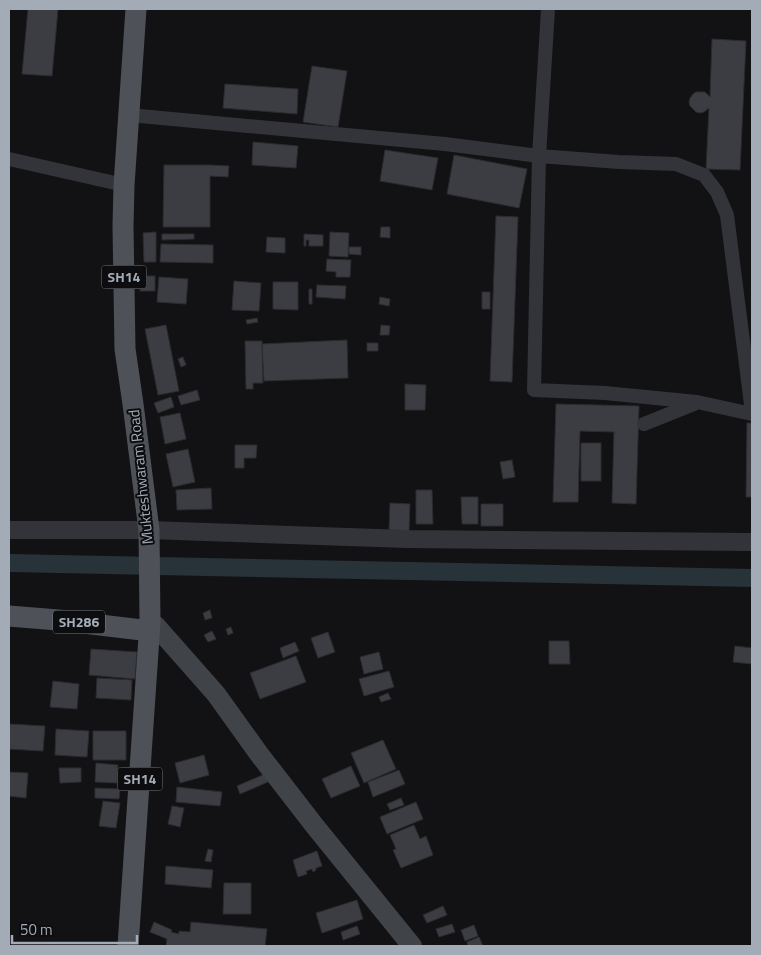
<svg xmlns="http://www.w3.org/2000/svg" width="761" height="955" font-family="'Titillium Web',sans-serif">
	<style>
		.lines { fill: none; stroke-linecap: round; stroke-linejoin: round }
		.canal { stroke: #273339; stroke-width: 18 }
		.building { fill: #3c3d42; stroke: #2c2c30 }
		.minor { stroke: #333439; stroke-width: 14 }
		.tertiary { stroke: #333439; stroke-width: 18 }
		.secondary { stroke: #404449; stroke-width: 20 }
		.primary { stroke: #4e5258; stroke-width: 21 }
		.labels { text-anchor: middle; stroke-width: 4; stroke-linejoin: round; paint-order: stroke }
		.shield { fill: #0d0d0f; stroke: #757c84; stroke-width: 1 }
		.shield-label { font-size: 14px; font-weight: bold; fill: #a2abb6 }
		.street-label { font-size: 15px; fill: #a2abb6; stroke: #0d0d0f }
	</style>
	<rect width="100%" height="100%" fill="#121214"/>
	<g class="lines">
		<path class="canal" d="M9,563L752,578"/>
	</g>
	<path class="building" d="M28,9H58L52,76L22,74Z
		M712,39L746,41L740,170L706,169L709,108L704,112L700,113L696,112L690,106L689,102L690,98L693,94L696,92H705L710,97Z
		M312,66L347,71L338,127L303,122Z
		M225,84L298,89L297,114L223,108Z
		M253,142L298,146L296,168L252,165Z
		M385,150L438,158L432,190L380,181Z
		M454,155L527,169L519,208L447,194Z
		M164,165H210L229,166L228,177L210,176V227H163Z
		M496,216L518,217L512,382L490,381Z
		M381,227H390V238L380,237Z
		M156,232V262H144L143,233Z
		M330,232L349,233L348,257L329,256Z
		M162,234H194V239L162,240Z
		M304,234L323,235V246H309V240H306V246H304Z
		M267,237L285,238V253L266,252Z
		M161,244L213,245V263L160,262Z
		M349,247H361V255L349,254Z
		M327,259L351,260L350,277H336V272L326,271Z
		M140,276H155V291H140Z
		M159,277L188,279L186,304L157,302Z
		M234,281L261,283L259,311L232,310Z
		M273,282H298V310L273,309Z
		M317,285L346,286L345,299L316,297Z
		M309,289H312V304H309Z
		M482,292H490V309H482Z
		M380,297L390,299L389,306L379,304Z
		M257,318L258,322L247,324L246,320Z
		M166,325L179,391L158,395L145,329Z
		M381,325L390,326L389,335H380Z
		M347,340L348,378L264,381L262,344Z
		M245,341H262L263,383H253V389H246Z
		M367,343H378V351H367Z
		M183,357L186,365L181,367L178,359Z
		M405,384L426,385L425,410H405Z
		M197,390L200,400L181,405L178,396Z
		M171,397L174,407L158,413L154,403Z
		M556,404L639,406L636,504L612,503L614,432L580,431L578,502H553Z
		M180,413L186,439L165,444L160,417Z
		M747,423H752V497H746Z
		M581,443H601V481H581Z
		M235,445H257L256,458H244V468H235Z
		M188,449L195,482L173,487L166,454Z
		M512,460L515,477L503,479L500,462Z
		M211,488L212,509L177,510L176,490Z
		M416,490H432L433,524H416Z
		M461,497H478V524H462Z
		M390,503L410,504L409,531L389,530Z
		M481,504H503V526H481Z
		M210,610L212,618L205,620L203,613Z
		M231,627L233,633L228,635L226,629Z
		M212,631L216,639L208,642L204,635Z
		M328,632L335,652L318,658L311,638Z
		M549,641H569L570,664H549Z
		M295,642L299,651L283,658L280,648Z
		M735,646L752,648V664L733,662Z
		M91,649L137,652L135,679L89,675Z
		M379,652L383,669L364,674L360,657Z
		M296,656L306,682L260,699L250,673Z
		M389,671L394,687L364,696L359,679Z
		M97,678L132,680L131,700L96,698Z
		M53,681L79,684L77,709L50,707Z
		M388,693L391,699L381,702L379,697Z
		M9,724L45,726L43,751L9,749Z
		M56,729L89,731L87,757L55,755Z
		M93,731H126V760H93Z
		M383,740L396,769L364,783L351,753Z
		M204,755L209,775L180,783L175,763Z
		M96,763L118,765L117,783L95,782Z
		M351,766L360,786L331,798L322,779Z
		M59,768H81V782L60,783Z
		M399,770L405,784L373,797L368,782Z
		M9,772L28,773L26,798L9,796Z
		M265,774L268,782L240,794L237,786Z
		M177,787L222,792L220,806L176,802Z
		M95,788L120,789L119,799L95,798Z
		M401,798L404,805L390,810L387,804Z
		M103,801L120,803L116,828L99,826Z
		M416,802L423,819L387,834L380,817Z
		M172,806L184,808L180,827L168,824Z
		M414,825L420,839L426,836L433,855L401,868L393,850L396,849L390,835Z
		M208,849L213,850L211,862L205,861Z
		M317,851L322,866L316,868V870L313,872L312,869L306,871L307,874L298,877L293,860Z
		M166,866L213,870L211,888L165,884Z
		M224,883H251V914H223Z
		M357,900L363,919L322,933L316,913Z
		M443,906L447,915L427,923L423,915Z
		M154,922L172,930L171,932L179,934V931L190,932L191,922L267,929L265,946H166L167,939L150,932Z
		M452,924L455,932L439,937L436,929Z
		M474,925L478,936L465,941L461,930Z
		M357,926L360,934L343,940L341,932Z
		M479,937L483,946H468L467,942Z"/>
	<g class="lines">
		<path class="minor" d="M548,9L539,156L534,390L605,393L697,402L752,414
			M129,115L445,144L539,156L619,162L676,164L704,175L717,192L727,215L752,412
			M9,159L124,185
			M644,424L694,404"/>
		<path class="tertiary" d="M9,530H149L406,539L752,542"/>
		<path class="secondary" d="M149,625L156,626L216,694L259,754L314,825L412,946"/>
		<path class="primary" d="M9,616L58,620L142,630L149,632
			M128,946L150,622L149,530L133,404L125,349L123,226L124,185L136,9"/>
	</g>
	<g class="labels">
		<g class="shield">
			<rect x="101.5" y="265.5" width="45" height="23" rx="4"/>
			<rect x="53" y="610.5" width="52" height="23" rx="4"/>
			<rect x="117.5" y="767.5" width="45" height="23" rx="4"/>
		</g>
		<g class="shield-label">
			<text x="124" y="282">SH14</text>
			<text x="79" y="627">SH286</text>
			<text x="140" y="784">SH14</text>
		</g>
		<g class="street-label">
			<text transform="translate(141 477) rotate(-96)" y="5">Mukteshwaram Road</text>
		</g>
	</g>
	<rect width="761" height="955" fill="none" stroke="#a2abb6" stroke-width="20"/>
	<path d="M12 935v8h125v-8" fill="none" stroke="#a2abb6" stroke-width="2.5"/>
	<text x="20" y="935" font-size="15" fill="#a2abb6" stroke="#0d0d0f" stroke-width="4" paint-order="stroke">50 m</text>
</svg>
